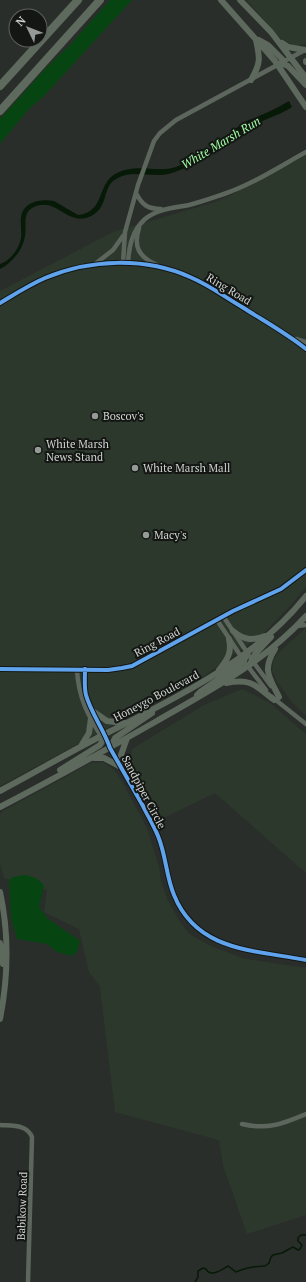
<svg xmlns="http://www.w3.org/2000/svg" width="306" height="1282" font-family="'PT Serif',serif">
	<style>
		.built { fill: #2d382d }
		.green { fill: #064512 }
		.water { fill: #071907 }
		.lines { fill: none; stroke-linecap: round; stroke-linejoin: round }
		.stream { stroke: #071907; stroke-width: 1.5 }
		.minor { stroke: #5d665d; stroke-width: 4.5 }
		.secondary { stroke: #5e695e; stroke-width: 6 }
		.trunk { stroke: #5f6a5f; stroke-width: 8 }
		.cycleway-casing { stroke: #131613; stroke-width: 6 }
		.cycleway { stroke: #60a3ed; stroke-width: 4 }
		.poi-dot { fill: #969a96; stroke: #131613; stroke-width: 1.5 }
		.labels { text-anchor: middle; stroke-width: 4; stroke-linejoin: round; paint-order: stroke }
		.street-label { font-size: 11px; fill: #d0d4d0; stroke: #131613 }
		.poi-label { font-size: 11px; fill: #d0d4d0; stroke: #131613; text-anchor: start }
		.water-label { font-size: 12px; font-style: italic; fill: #a1ffa4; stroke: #131613 }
	</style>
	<rect width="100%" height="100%" fill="#2a2e2a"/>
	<path class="built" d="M246,0H306V43L298,46L292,45L283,41Z
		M306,155V587L288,608L263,634L205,675L0,786V291L113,232L212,203L229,196Z
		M306,628V716L293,703L277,682L272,670L274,659L278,653Z
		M242,689L270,703L306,734V873L215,793L157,821L130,761L132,749L204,705Z
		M103,762L114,770L120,778L147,828L159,867L161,882L168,901L179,920L189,934L211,946L245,959L306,968V1215L247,1234L223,1165L219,1140L115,1112L100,987L89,972L79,929L44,912L47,890L4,878L0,864V814L3,811L91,763Z"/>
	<path class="green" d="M110,0H132L45,95L28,110L0,144V119L46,68L70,45Z
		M25,875L36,878L44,885L39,907L47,918L80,941L77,952L71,956L57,952L47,944L17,939L11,918L9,880L13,877Z"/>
	<path class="water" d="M289,101L292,107L289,109C275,117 260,121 247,128C238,133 231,140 223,146C207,158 190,167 172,173C155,179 134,169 118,178C100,186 111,208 89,217C66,226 56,195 32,208C22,214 27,227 25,236C23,250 12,263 0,269V264C10,261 19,249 21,238C22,231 20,224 21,217C24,201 41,199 54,201L78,215C106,212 96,183 117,173C138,163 157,173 176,167C188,162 201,156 211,148C222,140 231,131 242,124C247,120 253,119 259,116C269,112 279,107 289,101Z"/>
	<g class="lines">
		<path class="stream" d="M195,1282L198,1277V1271L203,1268L206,1269C211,1278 221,1270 228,1266L236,1272C247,1267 253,1267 265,1266L269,1263L271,1257L273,1255L282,1253L293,1247L298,1250L300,1249L302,1245L298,1241V1238L301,1235H306"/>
		<path class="minor" d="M136,193C142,205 148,209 161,209
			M139,228C133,247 139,257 157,265
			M123,263L125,232L138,185L154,141L160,133L176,120L305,50
			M128,263C129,246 132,231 145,219C157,209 174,208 189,205C201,202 212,198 224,194C253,184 279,167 306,152
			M95,264L113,250L123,236
			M0,303C15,294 29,285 45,278C90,259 145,257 190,277C209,285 225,297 242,307C264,321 286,333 306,349
			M296,339L306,342
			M223,616L254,663L271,686
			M217,620L242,658
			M297,626L306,625
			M246,664L266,690
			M0,669L108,670L122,668L132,666L233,611L281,589L306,570
			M77,669C78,697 88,716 103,739
			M85,669C85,678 84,687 86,695C91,713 104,730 110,748C121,767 132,787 143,806C148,816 154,826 158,836C166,855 166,876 174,895C197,952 255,950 306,960
			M272,697L306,724
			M242,1124C268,1130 282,1124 306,1114
			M0,1125C12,1126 27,1124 32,1137L28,1282"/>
		<path class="secondary" d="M221,0L275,61L306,107
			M240,0L271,32L306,78
			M259,40L268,45L284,61
			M282,43L288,47L305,50
			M306,61V62
			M281,63L288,66L306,85
			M251,80C261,63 260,58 256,40
			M233,631C244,640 252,641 265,636
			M275,649C262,670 269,677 279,697
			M249,666L255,654L271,637
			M219,670C228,659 232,652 229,639
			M226,683C251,678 255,685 274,700
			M197,695L200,692L239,665L244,661L246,655
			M94,712L107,721L124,723
			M81,746L89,733L91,718
			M110,748L115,738L152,713
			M94,758H104L121,767
			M121,767V755L127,738
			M60,770L100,745L103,740L105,734
			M0,791C36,772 71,751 107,733C178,697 255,660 306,596
			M0,807C52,780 104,751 155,722C209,691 263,663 306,616
			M0,892C9,933 8,978 0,1019
			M0,943L3,964"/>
		<path class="trunk" d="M0,86L78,0
			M0,111L100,0"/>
		<g class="cycleway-casing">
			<path id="cycleway" d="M0,303C15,294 29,285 45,278C90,259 145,257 190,277C209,285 225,297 242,307C264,321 286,333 306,349
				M0,669L108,670L122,668L132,666L233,611L281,589L306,570
				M85,669C85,678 84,687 86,695C91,713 104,730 110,748C121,767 132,787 143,806C148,816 154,826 158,836C166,855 166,876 174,895C197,952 255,950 306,960"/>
		</g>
		<use href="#cycleway" class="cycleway"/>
	</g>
	<g class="poi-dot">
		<circle cx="95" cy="416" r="4"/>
		<circle cx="38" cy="450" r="4"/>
		<circle cx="135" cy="468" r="4"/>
		<circle cx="146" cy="535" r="4"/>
	</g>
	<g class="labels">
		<g class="street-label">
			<text transform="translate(229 289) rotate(31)" y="4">Ring Road</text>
			<text transform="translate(157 642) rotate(-28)" y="4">Ring Road</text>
			<text transform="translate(156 696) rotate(-28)" y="4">Honeygo Boulevard</text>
			<text transform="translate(144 792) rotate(62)" y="4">Sandpiper Circle</text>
			<text transform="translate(22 1206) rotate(-88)" y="4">Babikow Road</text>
		</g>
		<g class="poi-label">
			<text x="103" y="420">Boscov's</text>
			<text x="46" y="448">White Marsh<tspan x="46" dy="13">News Stand</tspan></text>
			<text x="143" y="472">White Marsh Mall</text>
			<text x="154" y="539">Macy's</text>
		</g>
		<g class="water-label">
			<text transform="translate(221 143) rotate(-31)" y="4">White Marsh Run</text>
		</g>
	</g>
	<g transform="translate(28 28) rotate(313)"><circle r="19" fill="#131613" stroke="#5f625f"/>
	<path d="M0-3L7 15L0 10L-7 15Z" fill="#969a96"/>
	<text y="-6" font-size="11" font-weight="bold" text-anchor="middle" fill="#d0d4d0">N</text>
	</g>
</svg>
